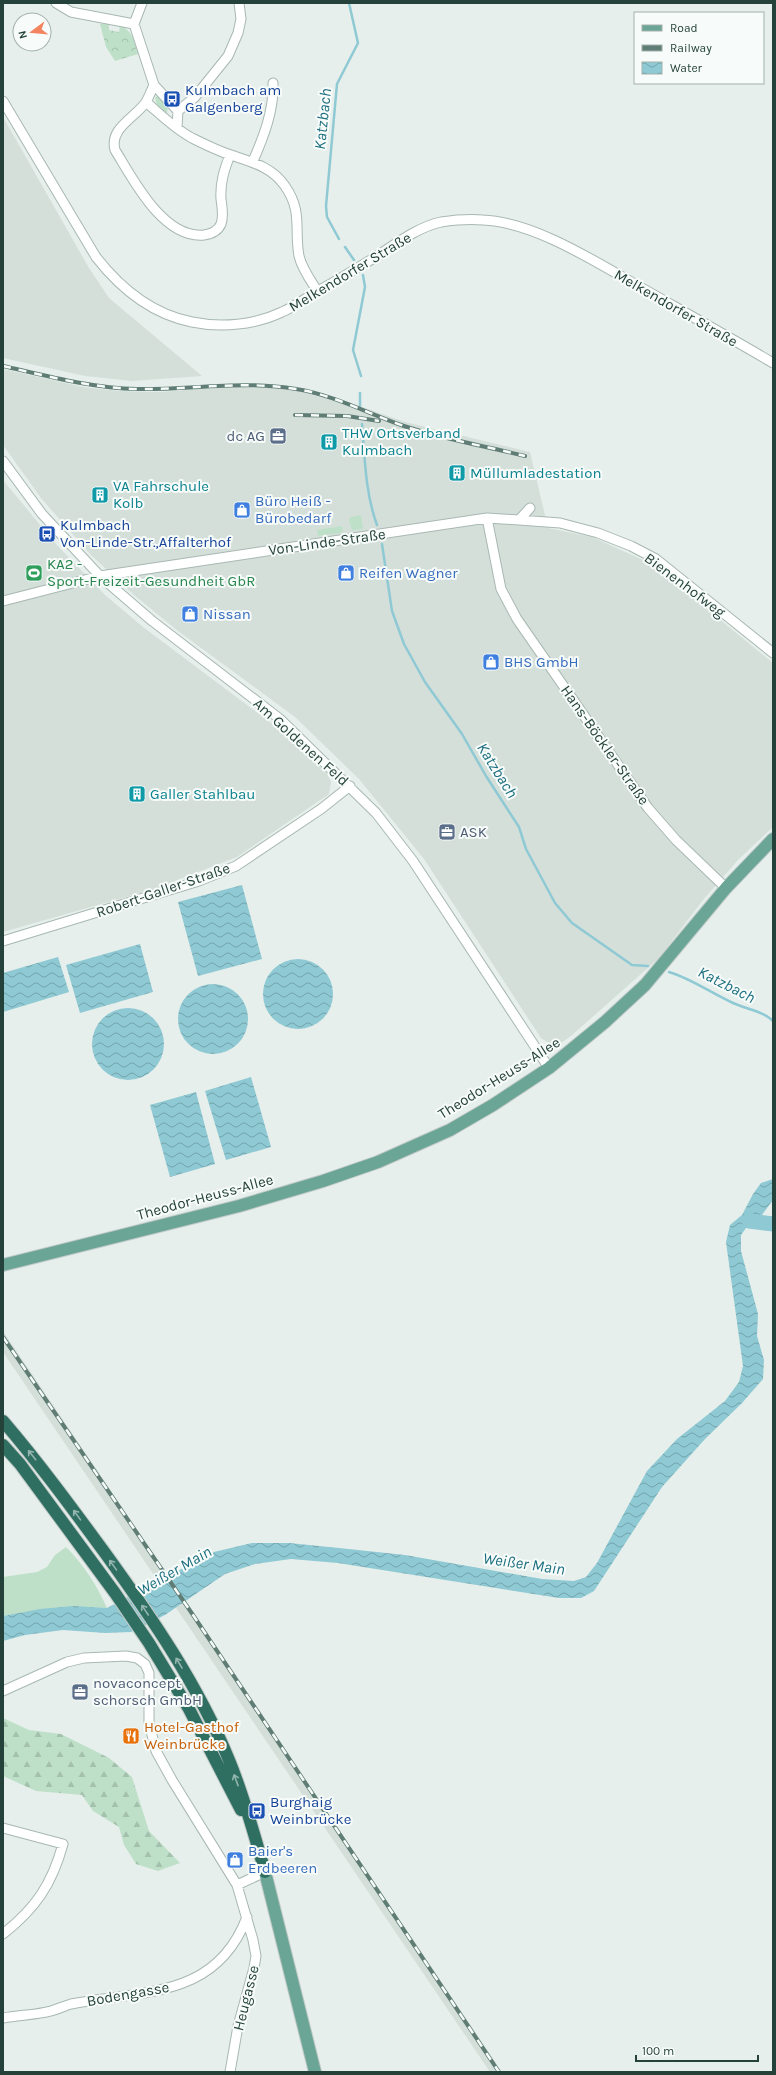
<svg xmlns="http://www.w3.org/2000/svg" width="776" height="2075" font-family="Karla,sans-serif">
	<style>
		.built { fill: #d4dfda }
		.grass { fill: #bfe0c8 }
		.forest { fill: url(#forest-firs) }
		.park { fill: url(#park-crowns) }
		.water { fill: url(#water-waves) }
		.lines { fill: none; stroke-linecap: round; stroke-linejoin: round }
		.stream { stroke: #8ec9d4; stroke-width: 2.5 }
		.river { stroke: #8ec9d4; stroke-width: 15 }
		.minor-casing { stroke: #a8b8b2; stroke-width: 11 }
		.major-casing { stroke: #c2cac8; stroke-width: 14 }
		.highway-casing { stroke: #c2cac8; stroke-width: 14 }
		.minor { stroke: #fff; stroke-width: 9 }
		.major { stroke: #6aa596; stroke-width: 12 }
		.highway { stroke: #2f6f62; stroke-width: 12 }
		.rail-casing { stroke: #5f7d75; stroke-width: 4 }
		.rail { stroke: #f7fbf9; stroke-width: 2.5; stroke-dasharray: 8; stroke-linecap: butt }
		.oneway { stroke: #93b5ae }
		.labels { text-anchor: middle; stroke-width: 4; stroke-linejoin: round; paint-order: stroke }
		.transit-label { font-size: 15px; fill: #164399; stroke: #f7fbf9; text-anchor: start }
		.street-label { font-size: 15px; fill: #24423a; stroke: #f7fbf9 }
		.culture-label { font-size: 15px; fill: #0d838f; stroke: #f7fbf9; text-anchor: start }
		.service-label { font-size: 15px; fill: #4e5e75; stroke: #f7fbf9; text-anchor: start }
		.shop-label { font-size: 15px; fill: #366cbe; stroke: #f7fbf9; text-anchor: start }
		.leisure-label { font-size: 15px; fill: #27864d; stroke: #f7fbf9; text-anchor: start }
		.food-label { font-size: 15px; fill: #c56008; stroke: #f7fbf9; text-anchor: start }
		.water-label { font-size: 16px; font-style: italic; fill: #1c6f80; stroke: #f7fbf9 }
	</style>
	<defs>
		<pattern id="forest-firs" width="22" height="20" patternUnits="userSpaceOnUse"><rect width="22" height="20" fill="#bfe0c8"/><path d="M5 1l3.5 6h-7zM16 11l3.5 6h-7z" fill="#a4c1ad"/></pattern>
		<pattern id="park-crowns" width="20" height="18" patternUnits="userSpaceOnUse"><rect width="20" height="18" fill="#bfe0c8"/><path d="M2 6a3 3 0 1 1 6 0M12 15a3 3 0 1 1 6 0" fill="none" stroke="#a4c1ad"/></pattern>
		<pattern id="water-waves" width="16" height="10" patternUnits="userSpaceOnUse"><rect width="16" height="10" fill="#8ec9d4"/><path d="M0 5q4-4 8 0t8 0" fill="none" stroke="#74a5ad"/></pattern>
	</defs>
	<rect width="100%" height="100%" fill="#e6efeb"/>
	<path class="built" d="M3,117L89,268L109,298L202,376L132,381L85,376L3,358Z
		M3,369L83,387L119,391L160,392L229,387H264L298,391L338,402L361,411L362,407L405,422L530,452L548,528L592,537L652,564L773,663V827L738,860L703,900L659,958L571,1036L558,1045L550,1044L541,1038L424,859L359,779L295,717L178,631L134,595L91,555L41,498L3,445Z
		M3,480L55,543L105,595L143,627L295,741L327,773L331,782L329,794L237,857L154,889L3,932Z
		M3,1331L107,1485L502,2072H490L3,1352Z"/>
	<path class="grass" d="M159,96L168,105L167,114H165L157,106L155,97Z
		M361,515L363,529L352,530L349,520L351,517Z
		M342,526L343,531L340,533L318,536L317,530Z
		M66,1547C83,1564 97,1585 107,1608C69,1606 40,1609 3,1616V1577L37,1572L47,1567L55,1555Z"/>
	<path class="forest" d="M3,1718L29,1730L61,1734L109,1758L132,1777L149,1831L180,1863L158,1871L136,1864L124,1845L119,1827L93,1811L82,1795L36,1791L3,1776Z"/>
	<path class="park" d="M100,24H109V30L119,32L120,25C133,32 134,40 138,54L115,61L106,47Z"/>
	<path class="water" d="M242,885L262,959L198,976L178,902Z
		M140,944L153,992L80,1013L66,965Z
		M58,957L69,992L3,1012V973Z
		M263 994a35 35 0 1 1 70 0a35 35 0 1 1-70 0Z
		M178 1019a35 35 0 1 1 70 0a35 35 0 1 1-70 0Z
		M92 1044a36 36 0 1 1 72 0a36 36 0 1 1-72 0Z
		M251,1077L271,1147L226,1160L205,1091Z
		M196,1092L215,1164L170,1177L150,1105Z
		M773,1179V1200L753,1227L746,1228L741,1235V1251L758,1314L757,1336L764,1360L763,1379L742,1403L705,1439L662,1487L594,1591L581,1598H559L338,1563L291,1559L255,1564L225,1574L165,1615L131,1632L105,1633L63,1630L25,1635L3,1641V1616L40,1609L73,1606L107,1608L214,1552L252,1543H289L339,1548L405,1555L542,1579L574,1581L586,1577L597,1563L647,1471L677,1439L725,1401L739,1382L743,1366L726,1242L730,1225L742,1215L753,1194L761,1183Z"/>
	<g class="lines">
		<path class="stream" d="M339,239L327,217L326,206L337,84L358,43L349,3
			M345,247L354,260
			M361,376L353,350L365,287L363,275
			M360,393V406
			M362,424C365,459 365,492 377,525
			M382,544L392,611L404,644L425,682L462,734L486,776L519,827L526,849L555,903L572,923L632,965L648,966
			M669,972C692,979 711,993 733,1003C746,1009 763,1011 773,1021"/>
		<path class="river" d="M749,1221L773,1224"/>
		<g class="minor-casing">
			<path id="minor" d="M56,3L71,12L134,24L154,85L178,111
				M134,24L142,3
				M154,85C151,91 149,97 146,102C135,118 109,128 115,150C133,179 163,239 204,235C211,234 218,231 221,224C224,216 222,207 221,199C220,183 224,170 230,155
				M3,101L96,257C121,289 151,314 192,322C221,328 255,325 282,312C294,307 306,298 318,291C338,280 358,268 377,256C397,243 418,227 441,222C455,220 470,219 483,220C534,222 596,262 640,287C684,312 729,337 773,363
				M146,102C160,114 175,129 192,138C204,144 218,151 231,155C252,162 272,167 285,186C303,212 294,229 299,256C302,269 311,281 318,292
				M177,128L178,111L195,97L228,56L238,33L241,19L239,3
				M253,161C264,136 274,110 273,83
				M3,461L42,514L100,576L151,620L280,719L376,813L413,861L549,1068
				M487,518L501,589L517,619L648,808L676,840L726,888
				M519,520L560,523L598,533L631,546L656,559L773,653
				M3,601L100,576L487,518L519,520L530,508
				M3,941L199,881L236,866L321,809L350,786
				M3,1691L67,1662L84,1658L126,1656L137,1658L145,1664L149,1673V1723L156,1751L172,1780L237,1885L253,1940L256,1956L254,1968L238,2026L230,2072
				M3,1828L63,1844C52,1884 36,1908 3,1934
				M237,1885L265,1872
				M3,2018C19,2015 36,2015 51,2011C58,2009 64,2006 71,2004C143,1990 216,1999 247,1917"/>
		</g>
		<g class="major-casing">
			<path id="major" d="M3,1265L239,1206L323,1181L378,1162L450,1130L493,1105L549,1068L605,1022L645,985L726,888L773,839
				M265,1872L315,2072"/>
		</g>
		<g class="highway-casing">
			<path id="highway" d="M3,1421C39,1463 72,1508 105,1553C152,1618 198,1685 229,1760C244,1796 254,1834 265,1872
				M3,1445L20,1464L115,1593L149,1643L189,1709L241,1810"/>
		</g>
		<use href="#minor" class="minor"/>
		<use href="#major" class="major"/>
		<use href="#highway" class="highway"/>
		<g class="rail-casing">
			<path id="rail" d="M3,366C47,376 91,388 137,389C191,390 241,380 296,389C334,395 369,414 404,426C443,439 485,446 525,456
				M295,415L347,416L379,421
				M3,1337L193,1615L499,2072"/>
		</g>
		<use href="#rail" class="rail"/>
	</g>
	<defs><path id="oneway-shaft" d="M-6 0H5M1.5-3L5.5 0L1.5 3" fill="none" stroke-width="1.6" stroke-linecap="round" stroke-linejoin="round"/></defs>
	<g class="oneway">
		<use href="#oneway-shaft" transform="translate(32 1455) rotate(-129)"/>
		<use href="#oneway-shaft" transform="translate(77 1515) rotate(-126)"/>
		<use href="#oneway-shaft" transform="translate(113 1565) rotate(-126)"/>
		<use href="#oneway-shaft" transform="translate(145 1610) rotate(-124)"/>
		<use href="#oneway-shaft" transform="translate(179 1663) rotate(-121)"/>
		<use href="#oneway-shaft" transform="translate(236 1780) rotate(-110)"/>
	</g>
	<defs>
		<g id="bus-square" transform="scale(0.9)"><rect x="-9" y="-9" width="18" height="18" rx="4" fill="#1a4fb4" stroke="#f7fbf9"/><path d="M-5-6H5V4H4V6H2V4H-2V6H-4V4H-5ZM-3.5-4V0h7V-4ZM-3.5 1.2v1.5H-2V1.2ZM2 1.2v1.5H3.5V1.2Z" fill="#fff"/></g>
		<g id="office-square" transform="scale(0.9)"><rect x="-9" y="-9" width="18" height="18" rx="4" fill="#5c6f8a" stroke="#f7fbf9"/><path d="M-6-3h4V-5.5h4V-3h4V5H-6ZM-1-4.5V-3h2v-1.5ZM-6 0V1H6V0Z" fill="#fff"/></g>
		<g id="building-square" transform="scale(0.9)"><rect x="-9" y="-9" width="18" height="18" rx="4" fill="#0f9aa8" stroke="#f7fbf9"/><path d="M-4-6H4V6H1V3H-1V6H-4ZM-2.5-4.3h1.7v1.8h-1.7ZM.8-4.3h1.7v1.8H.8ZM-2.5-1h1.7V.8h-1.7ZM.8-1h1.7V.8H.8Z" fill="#fff"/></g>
		<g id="shop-square" transform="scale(0.9)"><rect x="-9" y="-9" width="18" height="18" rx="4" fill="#3f7fe0" stroke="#f7fbf9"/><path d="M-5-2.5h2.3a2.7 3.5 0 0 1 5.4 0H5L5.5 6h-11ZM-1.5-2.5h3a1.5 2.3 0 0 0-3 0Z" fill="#fff"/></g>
		<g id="stadium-square" transform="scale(0.9)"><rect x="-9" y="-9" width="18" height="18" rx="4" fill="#2e9e5b" stroke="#f7fbf9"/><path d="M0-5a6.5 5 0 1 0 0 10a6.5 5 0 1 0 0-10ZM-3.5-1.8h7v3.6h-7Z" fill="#fff"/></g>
		<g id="restaurant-square" transform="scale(0.9)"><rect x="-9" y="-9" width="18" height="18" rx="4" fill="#e8710a" stroke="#f7fbf9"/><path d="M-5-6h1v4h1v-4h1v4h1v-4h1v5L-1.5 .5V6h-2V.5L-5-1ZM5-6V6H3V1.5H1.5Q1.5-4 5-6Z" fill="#fff"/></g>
	</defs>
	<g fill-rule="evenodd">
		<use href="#bus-square" x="172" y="99"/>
		<use href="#office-square" x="278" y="436"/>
		<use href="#building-square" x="329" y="442"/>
		<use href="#building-square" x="457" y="473"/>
		<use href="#building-square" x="100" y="495"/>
		<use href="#shop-square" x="242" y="510"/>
		<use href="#bus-square" x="47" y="534"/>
		<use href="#stadium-square" x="34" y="573"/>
		<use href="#shop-square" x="346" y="573"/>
		<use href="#shop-square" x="190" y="614"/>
		<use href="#shop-square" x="491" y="662"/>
		<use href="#building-square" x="137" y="794"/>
		<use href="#office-square" x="447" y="832"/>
		<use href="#office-square" x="80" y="1692"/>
		<use href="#restaurant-square" x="131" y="1736"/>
		<use href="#bus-square" x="257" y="1811"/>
		<use href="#shop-square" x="235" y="1860"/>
	</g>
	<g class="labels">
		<g class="transit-label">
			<text x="185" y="95">Kulmbach am<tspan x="185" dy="17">Galgenberg</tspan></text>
			<text x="60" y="530">Kulmbach<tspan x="60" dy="17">Von-Linde-Str.,Affalterhof</tspan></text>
			<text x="270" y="1807">Burghaig<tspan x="270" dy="17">Weinbrücke</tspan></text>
		</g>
		<g class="street-label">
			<text transform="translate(350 272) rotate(-31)" y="5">Melkendorfer Straße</text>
			<text transform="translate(676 308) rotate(30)" y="5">Melkendorfer Straße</text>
			<text transform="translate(327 542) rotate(-8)" y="5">Von-Linde-Straße</text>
			<text transform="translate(685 585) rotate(37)" y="5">Bienenhofweg</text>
			<text transform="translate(301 742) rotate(42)" y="5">Am Goldenen Feld</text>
			<text transform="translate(605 745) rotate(55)" y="5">Hans-Böckler-Straße</text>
			<text transform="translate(163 890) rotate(-19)" y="5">Robert-Galler-Straße</text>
			<text transform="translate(499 1078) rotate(-32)" y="5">Theodor-Heuss-Allee</text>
			<text transform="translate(205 1197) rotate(-15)" y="5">Theodor-Heuss-Allee</text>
			<text transform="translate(128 1994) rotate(-10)" y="5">Bodengasse</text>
			<text transform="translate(246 1998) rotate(-76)" y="5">Heugasse</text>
		</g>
		<g class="culture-label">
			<text x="342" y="438">THW Ortsverband<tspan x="342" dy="17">Kulmbach</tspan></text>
			<text x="470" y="478">Müllumladestation</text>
			<text x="113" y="491">VA Fahrschule<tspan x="113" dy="17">Kolb</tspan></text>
			<text x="150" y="799">Galler Stahlbau</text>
		</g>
		<g class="service-label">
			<text x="265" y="441" text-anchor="end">dc AG</text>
			<text x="460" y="837">ASK</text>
			<text x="93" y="1688">novaconcept<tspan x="93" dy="17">schorsch GmbH</tspan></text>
		</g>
		<g class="shop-label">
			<text x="255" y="506">Büro Heiß -<tspan x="255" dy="17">Bürobedarf</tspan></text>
			<text x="359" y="578">Reifen Wagner</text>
			<text x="203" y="619">Nissan</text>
			<text x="504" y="667">BHS GmbH</text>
			<text x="248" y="1856">Baier's<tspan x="248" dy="17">Erdbeeren</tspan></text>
		</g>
		<g class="leisure-label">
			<text x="47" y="569">KA2 -<tspan x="47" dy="17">Sport-Freizeit-Gesundheit GbR</tspan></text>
		</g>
		<g class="food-label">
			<text x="144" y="1732">Hotel-Gasthof<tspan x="144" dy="17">Weinbrücke</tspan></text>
		</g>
		<g class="water-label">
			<text transform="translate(322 119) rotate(-84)" y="6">Katzbach</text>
			<text transform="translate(498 770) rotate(58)" y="6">Katzbach</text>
			<text transform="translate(727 984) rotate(27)" y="6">Katzbach</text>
			<text transform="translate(524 1563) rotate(8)" y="6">Weißer Main</text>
			<text transform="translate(174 1570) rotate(-30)" y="6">Weißer Main</text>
		</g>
	</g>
	<rect width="776" height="2075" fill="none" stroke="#24423a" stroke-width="8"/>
	<rect x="634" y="12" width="130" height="72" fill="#f7fbf9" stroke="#a3b1ad"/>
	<rect x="642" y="25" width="20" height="6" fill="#6aa596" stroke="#a3b1ad"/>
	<text x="670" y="32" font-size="12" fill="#24423a">Road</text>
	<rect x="642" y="45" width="20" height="6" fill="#5f7d75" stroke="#a3b1ad"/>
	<text x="670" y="52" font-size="12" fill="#24423a">Railway</text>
	<rect x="642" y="62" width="20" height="12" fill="url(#water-waves)" stroke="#a3b1ad"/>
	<text x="670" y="72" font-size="12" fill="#24423a">Water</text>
	<g transform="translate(32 32) rotate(254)"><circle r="19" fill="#f7fbf9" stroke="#a3b1ad"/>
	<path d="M0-3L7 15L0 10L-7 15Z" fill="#f4845f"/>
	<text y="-6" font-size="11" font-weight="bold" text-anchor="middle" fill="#24423a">N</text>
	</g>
	<path d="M636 2055v6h122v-6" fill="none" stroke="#24423a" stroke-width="2"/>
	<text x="642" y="2055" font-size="12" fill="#24423a" stroke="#f7fbf9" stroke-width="3" paint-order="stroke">100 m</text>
</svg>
